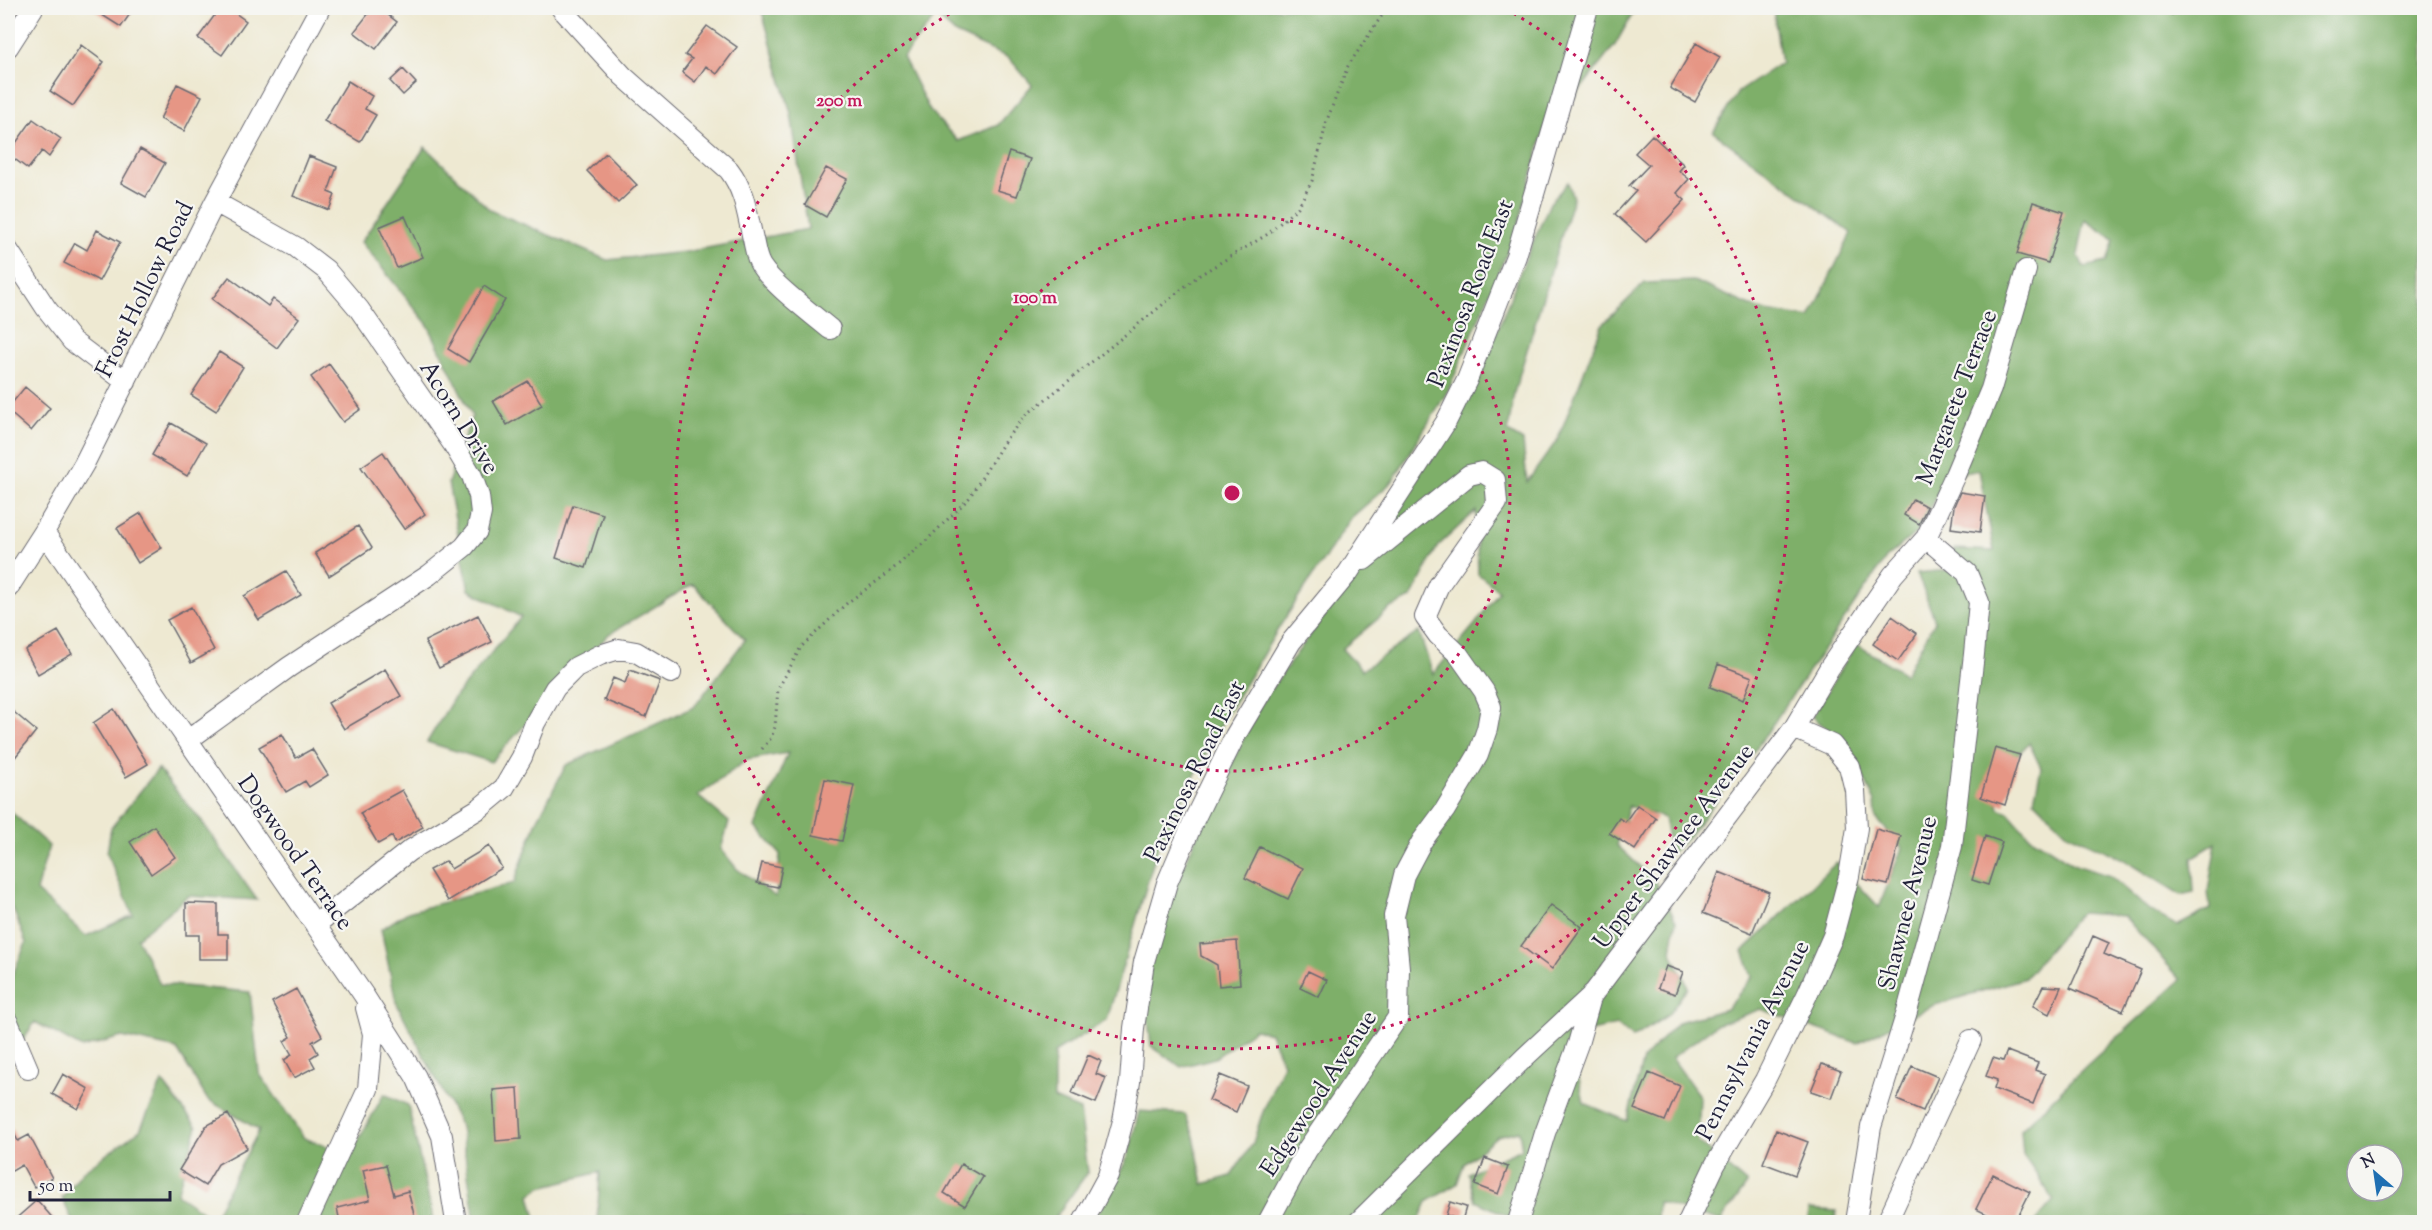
<svg xmlns="http://www.w3.org/2000/svg" width="2432" height="1230" font-family="'Sorts Mill Goudy',serif">
	<style>
		.forest { fill: #7eaf69; stroke: #506852; stroke-width: 1.5; fill-rule: evenodd }
		.building { fill: #e69685 }
		.lines { fill: none; stroke-linecap: round; stroke-linejoin: round }
		.minor-casing { stroke: #696870; stroke-width: 22 }
		.path { stroke: #696870; stroke-width: 3; stroke-dasharray: 1.5 4.5; stroke-linecap: butt }
		.minor { stroke: #fff; stroke-width: 20 }
		.ring { fill: none; stroke: #c2185b; stroke-width: 3; stroke-dasharray: 3 6 }
		.labels { text-anchor: middle; stroke-width: 4.5; stroke-linejoin: round; paint-order: stroke }
		.street-label { font-size: 24px; fill: #22223b; stroke: #f6f6f2 }
		.centre { fill: #c2185b; stroke: #f6f6f2; stroke-width: 3 }
		.ring-label { font-size: 18px; text-anchor: middle; font-weight: bold; fill: #c2185b; stroke: #f6f6f2; stroke-width: 4.5; stroke-linejoin: round; paint-order: stroke }
	</style>
	<rect width="100%" height="100%" fill="#f6f6f2"/>
	<filter id="ink" filterUnits="userSpaceOnUse"><feTurbulence type="fractalNoise" baseFrequency=".0167" numOctaves="2"/><feDisplacementMap in="SourceGraphic" scale="12" xChannelSelector="R" yChannelSelector="G"/><feConvolveMatrix kernelMatrix="1 2 1 2 8 2 1 2 1" color-interpolation-filters="sRGB"/></filter>
	<filter id="wash" filterUnits="userSpaceOnUse"><feTurbulence type="fractalNoise" baseFrequency=".008" numOctaves="4" result="noise"/><feDisplacementMap in="SourceGraphic" scale="24" xChannelSelector="R" yChannelSelector="G"/><feGaussianBlur stdDeviation="1.35" result="paint"/><feColorMatrix in="noise" values="0 0 0 0 0 0 0 0 0 0 0 0 0 0 0 0 0 1.4 0 .05"/><feComposite in="paint" operator="in"/></filter>
	<g filter="url(#wash)">
		<rect width="100%" height="100%" fill="#eee9d2"/>
		<path class="forest" d="M761,8H1636L1615,45L1573,99L1551,105L1517,229L1449,389L1392,482L1351,518L1280,626L1223,721L1158,847L1107,1020L1054,1053V1099L1080,1110L1088,1172L1052,1222H597L600,1172L541,1187L530,1195L537,1222H475L461,1127L396,1002L381,929L408,912L514,883L537,821L566,765L694,707L745,640L693,584L609,634L491,762L427,742L453,699L521,617L469,590L448,483L472,416L428,325L361,242L425,147L490,210L607,260L686,252L808,229L791,114ZM936,16L956,34L1009,58L1032,85L998,125L958,141L930,111L903,57ZM788,753L756,827L780,854L776,897L737,869L721,849L729,822L698,796L747,760Z
			M1773,8H2424V1222H2035L2054,1200L2023,1155L2021,1130L2087,1065L2181,980L2124,916L2080,913L2025,978L1932,1006L1857,1043L1761,1009L1716,1025L1672,1058L1700,1097L1698,1142L1747,1184L1721,1221L1658,1202L1657,1222H1513V1218L1475,1201L1468,1173L1522,1149L1519,1131L1497,1136L1464,1164L1457,1184L1427,1202L1419,1221L1421,1222H1093L1128,1157L1139,1111L1185,1114L1194,1136L1203,1184L1231,1176L1253,1143L1261,1117L1283,1064L1270,1033L1255,1029L1215,1058L1181,1067L1151,1046L1146,1002L1152,953L1172,894L1198,833L1261,703L1349,581L1421,471L1483,368L1520,272L1550,203L1568,182L1573,198L1514,393L1508,432L1523,441L1527,482L1558,439L1602,325L1645,283L1694,281L1760,310L1810,318L1851,233L1713,132L1738,92L1781,63ZM2085,220L2114,239L2107,262L2084,267L2078,255ZM1979,470L1994,551L1954,549L1949,570L1917,573L1935,621L1905,674L1856,644L1812,716L1851,750L1875,802L1876,818L1902,848L1879,907L1837,862L1743,951L1752,977L1727,1009L1678,1022L1643,1059L1627,1121L1584,1103L1570,1036L1617,1025L1633,1038L1668,1015L1688,987L1671,951L1676,921L1655,881L1617,845L1629,806L1664,818L1671,854L1690,835L1760,743L1886,558L1918,531L1946,477ZM1476,511L1478,574L1499,591L1476,623L1433,674L1419,632L1362,670L1342,649L1391,608L1411,598L1438,546ZM2029,743L2041,768L2034,800L2067,833L2123,859L2181,895L2194,892L2192,858L2216,843L2208,891L2210,909L2177,926L2149,910L2110,876L2075,865L2028,835L2008,812L1999,808L1995,789L1996,777ZM2357,1155H2393V1191H2357Z
			M158,769L200,819L257,900L188,896L137,938L160,984L250,992L259,1073L304,1138L350,1155L384,1094L408,1105L434,1222H73L62,1198L82,1172L140,1130L162,1082L197,1127L177,1194L213,1219L259,1130L207,1099L177,1049L122,1037L82,1048L35,1022L8,1061V986L26,943L13,909L8,905V809L49,846L36,891L86,936L133,915L107,853L111,828Z
			M1809,1209L1836,1211L1835,1222H1808Z"/>
		<g id="blocks">
			<path class="building" d="M91,8H134L121,27Z
				M220,8H228L246,21L222,55L198,38Z
				M373,8H379L397,22L376,49L354,32Z
				M707,26L737,47L717,74L706,66L695,82L682,72L692,59L685,55Z
				M1696,43L1720,57L1695,102L1670,88Z
				M81,45L104,62L73,106L50,91Z
				M403,69L416,83L403,95L390,81Z
				M348,81L372,96L365,109L376,115L360,142L324,121Z
				M177,84L202,96L184,131L160,119Z
				M33,119L61,139L49,157L42,151L28,169L8,154Z
				M1652,135L1684,165L1679,171L1689,179L1677,193L1685,200L1646,242L1615,214L1636,191L1629,186L1649,165L1635,153Z
				M140,149L165,163L146,197L121,183Z
				M1009,152L1030,159L1017,196L997,190Z
				M606,153L637,185L618,203L587,171Z
				M309,156L337,167L328,192L335,195L329,210L293,196Z
				M826,168L847,179L826,217L805,205Z
				M2033,202L2064,212L2048,263L2017,254Z
				M405,216L423,257L397,268L379,227Z
				M97,230L120,242L99,281L64,263L75,243L87,250Z
				M229,277L268,306L273,299L299,318L277,348L212,299Z
				M484,286L505,300L469,362L448,349Z
				M219,352L243,367L216,411L191,395Z
				M329,364L361,409L343,422L311,377Z
				M528,381L542,405L507,425L493,401Z
				M25,387L50,408L31,431L8,411V408Z
				M171,423L206,443L187,476L152,455Z
				M383,452L425,514L404,529L361,467Z
				M1960,492L1985,496L1980,532L1951,528L1954,506Z
				M1913,499L1927,507L1919,524L1904,515Z
				M573,505L603,514L586,568L556,558Z
				M141,513L162,548L138,563L117,528Z
				M358,526L372,548L329,576L315,553Z
				M286,571L301,595L259,620L244,596Z
				M191,607L214,650L191,663L167,620Z
				M478,615L492,642L439,668L425,641Z
				M1892,616L1917,634L1898,661L1873,644Z
				M58,631L72,654L38,674L25,650Z
				M1718,664L1752,677L1743,700L1710,687Z
				M385,669L401,696L344,729L328,703Z
				M630,670L660,681L646,717L604,700L613,678L625,683Z
				M8,707L36,731L8,766Z
				M114,709L148,764L126,777L93,723Z
				M282,734L296,758L312,749L328,775L309,787L305,781L286,792L259,747Z
				M1995,748L2020,755L2005,805L1981,797Z
				M825,779L854,785L842,841L813,835Z
				M402,790L423,827L395,843L392,836L378,844L360,813Z
				M1637,805L1656,818L1635,850L1609,833L1619,818L1625,822Z
				M154,826L175,857L151,874L130,842Z
				M1876,829L1901,836L1888,885L1863,879Z
				M1985,836L2002,842L1988,885L1972,880Z
				M489,846L502,868L448,901L429,870L446,861L451,869Z
				M1260,847L1303,868L1288,899L1245,878Z
				M762,863L782,867L778,887L757,883Z
				M1719,872L1769,892L1752,933L1703,913Z
				M186,903L218,904V934H228V959H199V935H186Z
				M1551,905L1582,927L1552,969L1521,946Z
				M2093,936L2109,943L2104,954L2141,970L2123,1011L2070,988Z
				M1237,941L1240,984L1219,986L1217,965L1201,956L1200,944Z
				M1666,966L1683,972L1675,994L1658,988Z
				M1308,971L1327,980L1319,997L1300,988Z
				M2043,986L2061,987L2049,1014L2033,1006Z
				M296,989L322,1036L312,1042L318,1053L310,1058L315,1067L294,1078L284,1060L292,1055L284,1041L291,1037L272,1002Z
				M2007,1051L2038,1063L2035,1070L2045,1074L2033,1104L1994,1089L1997,1080L1986,1076L1993,1058L2003,1061Z
				M1088,1055L1101,1061L1096,1074L1106,1078L1096,1103L1072,1093Z
				M1822,1064L1841,1071L1831,1098L1811,1091Z
				M1912,1066L1938,1077L1923,1111L1897,1100Z
				M1649,1073L1680,1086L1665,1121L1634,1109Z
				M63,1074L89,1089L78,1109L52,1094Z
				M1220,1075L1247,1086L1236,1112L1209,1100Z
				M518,1088L521,1139L496,1141L493,1090Z
				M228,1114L247,1148L218,1164L205,1186L179,1170L206,1126Z
				M8,1122L18,1141L29,1135L52,1178L34,1187L22,1165L12,1171L8,1162Z
				M1776,1130L1808,1142L1795,1175L1763,1163Z
				M1485,1158L1508,1167L1498,1194L1475,1185Z
				M961,1164L983,1177L965,1206L944,1193Z
				M386,1165L394,1195L408,1191L416,1222H340L337,1208L370,1200L363,1170Z
				M1993,1174L2030,1192L2015,1222H2003L1976,1209Z
				M37,1200L56,1222H12Z
				M1450,1202L1466,1207L1462,1221L1446,1215Z"/>
		</g>
	</g>
	<g filter="url(#ink)">
		<use href="#blocks" fill-opacity="0" stroke="#696870" stroke-width="1.5"/>
		<g class="lines">
			<g class="minor-casing">
				<path id="minor" d="M561,8L623,76L729,170C745,191 747,214 753,239C755,248 756,258 761,266C774,286 811,313 830,329
					M8,47L33,8
					M8,250L46,308L72,341L126,382
					M44,532L363,994L416,1077L442,1136L456,1222
					M8,588L44,532L84,464L215,202L320,8
					M188,740L289,667L429,575L464,547L477,531L481,513L479,496L472,476L453,444L359,309L326,270L296,247L215,202
					M315,925L409,851L480,808L504,788L522,757L535,723L555,688L576,667L600,655L619,649L636,652L671,673
					M8,1022L28,1069
					M307,1222L368,1089L373,1034L366,1008
					M1083,1222L1108,1176L1123,1121L1130,1082L1134,1028L1144,962L1167,883L1193,822L1235,736L1291,642L1348,573L1446,422L1467,380L1516,256L1588,8
					M1268,1222L1307,1150L1398,1017L1399,968L1394,916L1404,875L1422,841L1445,810L1478,755L1487,729L1491,707L1484,691L1458,654L1438,635L1425,617L1439,585L1497,503L1495,480L1482,472L1469,475L1364,560
					M1358,1222L1525,1057L1593,994L1794,728L1830,667L1893,575L1926,538L1955,475L1991,389L2026,270
					M1518,1222L1545,1133L1578,1044L1592,994
					M1688,1222L1715,1165L1765,1080L1807,995L1833,936L1849,876L1857,828L1855,790L1849,766L1832,745L1794,728
					M1856,1222L1871,1127L1906,1015L1952,846L1974,654L1979,602L1967,573L1926,538
					M1887,1222L1971,1040"/>
			</g>
			<path class="path" d="M2171,8L2173,18
				M762,749L771,738L775,727L778,689L801,647L847,603L887,574L927,540L969,498L1006,439L1025,416L1198,276L1268,234L1298,207L1312,181L1327,120L1348,66L1387,8"/>
			<use href="#minor" class="minor"/>
		</g>
	</g>
	<g class="ring">
		<circle cx="1232" cy="493" r="278"/>
		<path d="M1506 9A556 556 0 1 1 958 9"/>
	</g>
	<g class="labels">
		<g class="street-label">
			<text transform="translate(144 289) rotate(-64)" y="8">Frost Hollow Road</text>
			<text transform="translate(1470 293) rotate(-69)" y="8">Paxinosa Road East</text>
			<text transform="translate(1956 397) rotate(-69)" y="8">Margarete Terrace</text>
			<text transform="translate(460 417) rotate(58)" y="8">Acorn Drive</text>
			<text transform="translate(1194 771) rotate(-64)" y="8">Paxinosa Road East</text>
			<text transform="translate(1673 846) rotate(-53)" y="8">Upper Shawnee Avenue</text>
			<text transform="translate(296 852) rotate(55)" y="8">Dogwood Terrace</text>
			<text transform="translate(1907 903) rotate(-76)" y="8">Shawnee Avenue</text>
			<text transform="translate(1752 1040) rotate(-63)" y="8">Pennsylvania Avenue</text>
			<text transform="translate(1318 1093) rotate(-57)" y="8">Edgewood Avenue</text>
		</g>
	</g>
	<circle cx="1232" cy="493" r="9" class="centre"/>
	<g class="ring-label">
		<text x="839" y="106">200 m</text>
		<text x="1035" y="303">100 m</text>
	</g>
	<rect width="2432" height="1230" fill="none" stroke="#f6f6f2" stroke-width="30"/>
	<g transform="translate(2375 1173) rotate(331)"><circle r="28" fill="#f6f6f2" stroke="#a1a1a9" stroke-width="1.5"/>
	<path d="M0-4.5L10 22L0 15L-10 22Z" fill="#1f6fb2"/>
	<text y="-9" font-size="16" font-weight="bold" text-anchor="middle" fill="#22223b">N</text>
	</g>
	<path d="M30 1191v9h140v-9" fill="none" stroke="#22223b" stroke-width="3"/>
	<text x="39" y="1191" font-size="18" fill="#22223b" stroke="#f6f6f2" stroke-width="4.5" paint-order="stroke">50 m</text>
</svg>
